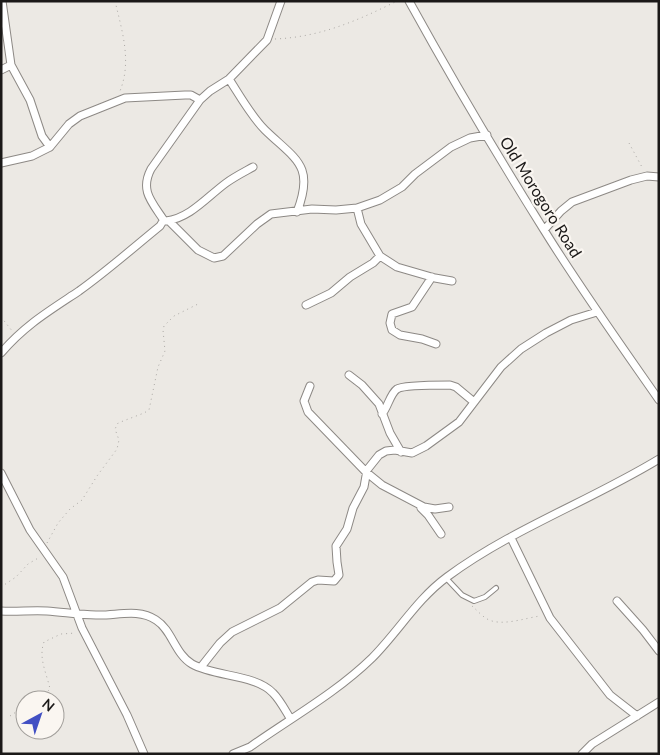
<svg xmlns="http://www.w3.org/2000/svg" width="660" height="755" font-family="Lato,sans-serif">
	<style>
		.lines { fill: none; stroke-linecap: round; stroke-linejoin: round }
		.service-casing { stroke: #8d8985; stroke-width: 6 }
		.minor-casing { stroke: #8d8985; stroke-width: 9 }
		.path { stroke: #aba8a4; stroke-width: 1; stroke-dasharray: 1 4; stroke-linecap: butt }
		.service { stroke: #fff; stroke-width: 4 }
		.minor { stroke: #fff; stroke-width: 7 }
		.labels { text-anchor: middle; stroke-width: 4.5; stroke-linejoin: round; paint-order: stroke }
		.street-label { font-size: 16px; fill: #1b1918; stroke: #faf6f1 }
	</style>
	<rect width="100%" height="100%" fill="#ece9e4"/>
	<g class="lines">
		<g class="service-casing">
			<path id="service" d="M446,578L462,595L474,601L485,597L496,588"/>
		</g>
		<g class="minor-casing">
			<path id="minor" d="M2,1L11,65L30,100L42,136L50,147
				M409,1C452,79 497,155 544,230C580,288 620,344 659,400
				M1,70L11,65
				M229,79C240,96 251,116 265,130C296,160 315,165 297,212
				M1,163L32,156L50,147L69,124L80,116L125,98L185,95H191L200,100
				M357,208L361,224L380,256L397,267L435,278L452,281
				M166,221C190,218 207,197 226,183C234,177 244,172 253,167
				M169,221L198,250L214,258L223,256L257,224L271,214L312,209L336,210L357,208L380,200L402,187L415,174L451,147L470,138L487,135
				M544,230L561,211L572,202L631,180L647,176L659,177
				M432,277L412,307L392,314L390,323L392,330L400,335L422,339L436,344
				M306,305L331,293L350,277L373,263L380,256
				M1,353C25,325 49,311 79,291C107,271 133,248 160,226L163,221V219C151,201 140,190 151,169L200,100L210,91L229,79L267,40L281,1
				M349,375L362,385L379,404L390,433L401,452
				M310,386L304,401L308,412L366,472L382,485L424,507L435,509L449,507
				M382,414C388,407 390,394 397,389C403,385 442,385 450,385L456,387L474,402
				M1,473L30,530L63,577L82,628L127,715L144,754
				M421,508L428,515L441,534
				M511,538L550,618L610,695L637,716
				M617,601L643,630L659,651
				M1,611C16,612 32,610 47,611C63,612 80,615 96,615C116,616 138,608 156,620C172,630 175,654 192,664C215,677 255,674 273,693C280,700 285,710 290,718
				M201,667L220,643L232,632L280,608L312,582L318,580L334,581L339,575L337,562L336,546L347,529L353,508L364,487L367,470L379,455L386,451L395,450L412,453L426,446L459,422L501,367L521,349L546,333L571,320L597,312
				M233,754L250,747C291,718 336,693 372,658C398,632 417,599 447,577C512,529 590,501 659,459
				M582,754L592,744L659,702"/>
		</g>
		<path class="path" d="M115,1C122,31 132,61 120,91
			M275,39C320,37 357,21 397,1
			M629,143L643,169
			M1,317L13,332
			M47,543L58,523L70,509L82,500L97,476L117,449L119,440L115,429L118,423L144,413L149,410L158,367L165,351L163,330L164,326L174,316L198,304
			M1,587L16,577L28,564L40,557
			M472,606C478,611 484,619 492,621C506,625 526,618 540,616
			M36,700L44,695L50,689C47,674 38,658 44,642L61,634L76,633
			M10,716L25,706"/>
		<use href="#service" class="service"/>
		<use href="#minor" class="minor"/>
	</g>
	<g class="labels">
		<g class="street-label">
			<text transform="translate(541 197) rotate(58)" y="6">Old Morogoro Road</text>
		</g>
	</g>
	<rect width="660" height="755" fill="none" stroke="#1b1918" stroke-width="5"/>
	<g transform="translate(40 715) rotate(40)"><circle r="24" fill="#faf6f1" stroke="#a19e9a"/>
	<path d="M0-4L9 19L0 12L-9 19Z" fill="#414fc3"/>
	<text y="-8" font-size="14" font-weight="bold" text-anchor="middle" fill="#1b1918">N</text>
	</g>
</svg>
